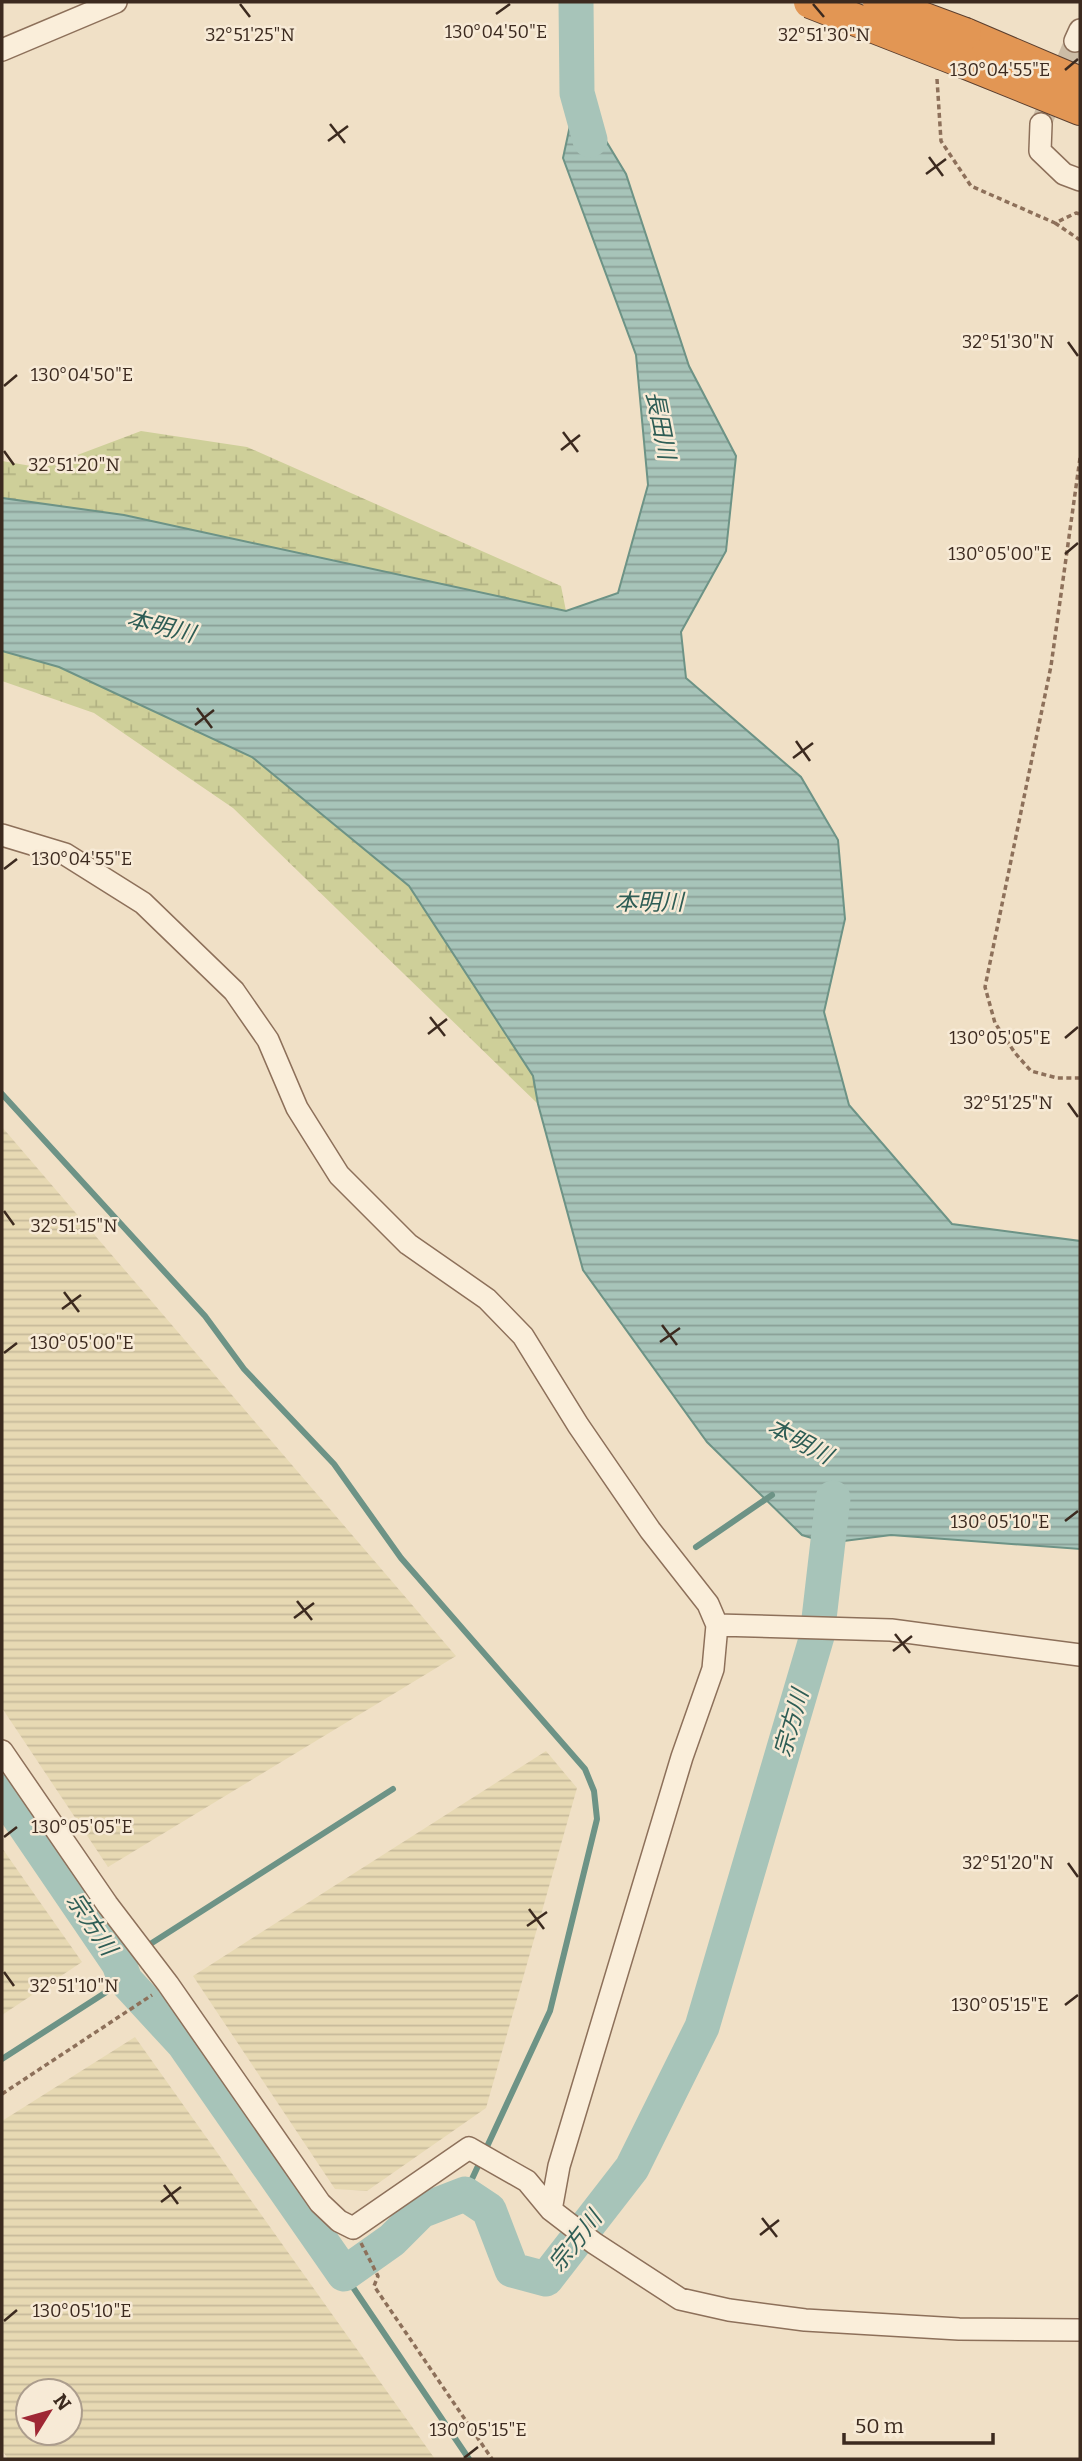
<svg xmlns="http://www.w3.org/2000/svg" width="1082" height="2461" font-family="Bitter,'Noto Sans JP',serif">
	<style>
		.farmland { fill: url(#farmland-rules); fill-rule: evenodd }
		.wetland { fill: url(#wetland-marsh) }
		.water { fill: url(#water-rules); stroke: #6d9386; stroke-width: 2 }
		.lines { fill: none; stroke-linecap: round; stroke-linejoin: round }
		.stream { stroke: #6d9386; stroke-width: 6 }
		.river { stroke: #a7c4b9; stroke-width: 35 }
		.minor-tunnel { stroke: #ccbca5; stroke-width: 21; stroke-dasharray: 21 10; stroke-linecap: butt }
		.minor-casing { stroke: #8d705a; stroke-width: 24 }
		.highway-casing { stroke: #5b3f2f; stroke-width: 34 }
		.path { stroke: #8d705a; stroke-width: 3.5; stroke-dasharray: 5 3.5; stroke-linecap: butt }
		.minor { stroke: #faeeda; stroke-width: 21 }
		.highway { stroke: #e29654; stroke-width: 32 }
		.highway-bridge-casing { stroke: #5b3f2f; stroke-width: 34; stroke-linecap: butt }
		.highway-bridge { stroke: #e29654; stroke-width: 32 }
		.ticks { fill: none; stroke: #3c2a1f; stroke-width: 2.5 }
		.labels { text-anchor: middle; stroke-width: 5; stroke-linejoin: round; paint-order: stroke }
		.water-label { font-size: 23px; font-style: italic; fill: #2e5d55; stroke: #f7ead6 }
		.ticks-label { font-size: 18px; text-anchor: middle; fill: #3c2a1f; stroke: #f7ead6; stroke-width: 5; stroke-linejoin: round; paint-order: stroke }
	</style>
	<defs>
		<pattern id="farmland-rules" width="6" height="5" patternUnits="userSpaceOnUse" patternTransform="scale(1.75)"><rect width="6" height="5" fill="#e7d9b3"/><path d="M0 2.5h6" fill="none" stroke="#c7ba9a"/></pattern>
		<pattern id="wetland-marsh" width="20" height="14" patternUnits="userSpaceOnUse" patternTransform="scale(1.75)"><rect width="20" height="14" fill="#cecf99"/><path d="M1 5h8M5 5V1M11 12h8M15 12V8" fill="none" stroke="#b2b283"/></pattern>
		<pattern id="water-rules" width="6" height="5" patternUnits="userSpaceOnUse" patternTransform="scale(1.75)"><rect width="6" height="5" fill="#a7c4b9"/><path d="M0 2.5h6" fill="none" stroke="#899f96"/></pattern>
	</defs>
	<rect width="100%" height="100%" fill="#f0e0c6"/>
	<path class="farmland" d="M2,1127L456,1656L108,1867L2,1708Z
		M546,1751L577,1788L486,2108L367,2191L335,2189L193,1976Z
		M2,1848L82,1962L2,2015Z
		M135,2037L435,2459H8L2,2450V2121ZM28,2391H70V2433H28Z"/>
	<path class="wetland" d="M141,431L247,447L561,586L566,611L124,515L2,498V461L43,468Z
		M2,651L59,666L252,757L409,886L533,1076L538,1104L233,808L94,713L2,681Z"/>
	<path class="water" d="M577,93L626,174L689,366L736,456L726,551L681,632L686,678L801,777L838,840L845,919L824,1012L849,1105L952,1224L1080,1241V1549L891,1535L828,1543L802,1535L707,1442L583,1270L538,1104L533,1076L409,886L252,757L59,667L2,651V498L124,515L566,611L618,593L648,485L636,355L563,158Z"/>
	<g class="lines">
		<path class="stream" d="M2,1094L205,1316L244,1369L334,1464L401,1558L585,1769L594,1791L597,1819L550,2011L465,2194
			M696,1547L772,1495
			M119,1964L393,1789
			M2,2059L125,1980
			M344,2274L469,2459"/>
		<path class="river" d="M576,2L577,93L590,140
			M2,1792L119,1964L125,1980L184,2044L344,2274L392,2240L421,2211L465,2194L489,2210L512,2270L546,2279L632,2168L702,2027L817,1636L833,1498"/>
		<path class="minor-tunnel" d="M1041,124L1075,41"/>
		<g class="minor-casing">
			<path id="minor" d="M1075,41L1080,30
				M2,50L116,2
				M1041,124L1040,151L1064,174L1080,180
				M2,835L65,854L143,903L234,991L268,1040L297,1108L339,1175L408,1244L487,1299L523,1336L578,1425L650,1530L708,1604L717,1625L713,1669L682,1757L559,2166L551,2210
				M717,1625L891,1630L1080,1655
				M2,1751L107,1904L168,1984L320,2203L339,2221L353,2228L469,2148L527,2181L551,2210L594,2243L680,2299L729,2310L805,2320L959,2329L1080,2330"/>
		</g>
		<g class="highway-casing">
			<path id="highway" d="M965,34L1080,83
				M961,61L1080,109"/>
		</g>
		<path class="path" d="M937,79L941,141L971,186L1055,223L1076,213L1080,214
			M1055,223L1080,240
			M1080,458L1051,666L985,987L995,1023L1015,1053L1031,1071L1057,1078H1080
			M2,2094L152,1995
			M361,2243L378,2276L374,2286L492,2459"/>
		<use href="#minor" class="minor"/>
		<use href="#highway" class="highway"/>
		<g class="highway-bridge-casing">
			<path id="highway-bridge" d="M810,2L961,61
				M879,2L965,34"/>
		</g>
		<use href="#highway-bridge" class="highway-bridge"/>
	</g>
	<path class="ticks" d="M240,4L250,17M813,4L824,17M496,14L510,4M1065,70L1078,59M330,124L345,143M328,141L348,126M929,157L943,176M926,174L946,159M1068,342L1078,356M4,386L17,375M563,432L578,452M561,450L580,435M4,451L14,465M1065,554L1078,543M197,708L212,728M195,725L214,710M796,741L810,761M793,758L813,743M4,869L17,859M430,1017L445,1036M428,1034L447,1019M1065,1038L1078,1027M1068,1103L1078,1117M4,1211L14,1225M64,1292L79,1312M62,1309L81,1295M662,1325L677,1345M660,1342L680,1328M4,1353L17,1343M1065,1521L1078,1511M297,1601L312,1620M294,1618L314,1603M895,1634L910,1653M893,1651L912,1636M4,1837L17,1827M1068,1863L1078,1877M529,1909L544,1929M527,1926L547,1912M4,1972L14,1986M1065,2005L1078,1995M164,2185L178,2204M161,2202L181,2187M762,2218L777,2237M760,2235L779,2220M4,2321L17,2310M464,2458L478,2447"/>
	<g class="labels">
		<g class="water-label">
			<text transform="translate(661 425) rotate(79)" y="8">長田川</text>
			<text transform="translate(161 626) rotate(14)" y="8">本明川</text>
			<text x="649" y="910">本明川</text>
			<text transform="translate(800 1441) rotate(28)" y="8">本明川</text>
			<text transform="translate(791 1723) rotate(-74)" y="8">宗方川</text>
			<text transform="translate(92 1924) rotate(56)" y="8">宗方川</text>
			<text transform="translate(575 2241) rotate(-52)" y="8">宗方川</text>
		</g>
	</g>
	<g class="ticks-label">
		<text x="496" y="38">130°04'50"E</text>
		<text x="250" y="41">32°51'25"N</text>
		<text x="824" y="41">32°51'30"N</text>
		<text x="1000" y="76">130°04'55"E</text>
		<text x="1008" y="348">32°51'30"N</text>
		<text x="82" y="381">130°04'50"E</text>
		<text x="74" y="471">32°51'20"N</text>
		<text x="1000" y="560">130°05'00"E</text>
		<text x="82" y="865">130°04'55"E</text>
		<text x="1000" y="1044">130°05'05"E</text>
		<text x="1008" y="1109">32°51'25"N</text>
		<text x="74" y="1232">32°51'15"N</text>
		<text x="82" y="1349">130°05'00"E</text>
		<text x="1000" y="1528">130°05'10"E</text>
		<text x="82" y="1833">130°05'05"E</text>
		<text x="1008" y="1869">32°51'20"N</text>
		<text x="74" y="1992">32°51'10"N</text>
		<text x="1000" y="2011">130°05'15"E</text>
		<text x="82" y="2317">130°05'10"E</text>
		<text x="478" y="2436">130°05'15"E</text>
	</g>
	<rect width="1082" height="2461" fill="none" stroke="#3c2a1f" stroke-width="7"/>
	<g transform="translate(49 2412) rotate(53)"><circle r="33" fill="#f7ead6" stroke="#ac9d8d" stroke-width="2"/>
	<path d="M0-5L12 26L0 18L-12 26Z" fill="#9f2734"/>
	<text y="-10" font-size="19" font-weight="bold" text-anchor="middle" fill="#3c2a1f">N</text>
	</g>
	<path d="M844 2433v10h149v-10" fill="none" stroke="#3c2a1f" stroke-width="3.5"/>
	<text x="855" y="2433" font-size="21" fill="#3c2a1f" stroke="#f7ead6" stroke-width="5" paint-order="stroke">50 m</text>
</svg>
